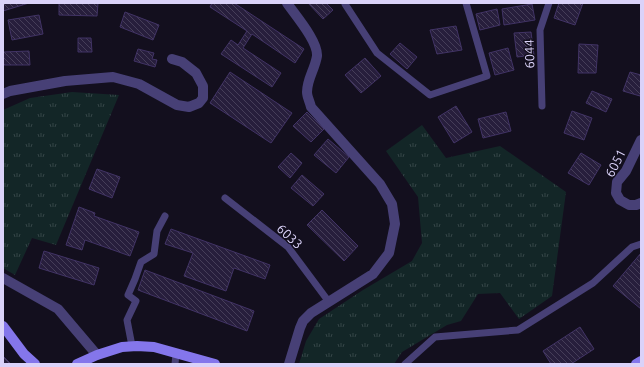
<svg xmlns="http://www.w3.org/2000/svg" width="644" height="367" font-family="Ubuntu,sans-serif">
	<style>
		.grass { fill: url(#grass-tufts) }
		.building { fill: url(#building-back-hatch); stroke: #413365 }
		.lines { fill: none; stroke-linecap: round; stroke-linejoin: round }
		.lane { stroke: #474076; stroke-width: 7 }
		.street { stroke: #474076; stroke-width: 10 }
		.secondary { stroke: #8476eb; stroke-width: 10 }
		.labels { text-anchor: middle; stroke-width: 3; stroke-linejoin: round; paint-order: stroke }
		.street-label { font-size: 13px; fill: #dad2f9; stroke: #130f1e }
	</style>
	<defs>
		<pattern id="grass-tufts" width="24" height="20" patternUnits="userSpaceOnUse"><rect width="24" height="20" fill="#132627"/><path d="M3 7l-1-3M5 7V3M7 7l1-3M15 17l-1-3M17 17v-4M19 17l1-3" fill="none" stroke="#354547"/></pattern>
		<pattern id="building-back-hatch" width="6" height="6" patternUnits="userSpaceOnUse"><rect width="6" height="6" fill="#271e3c"/><path d="M-1 5l2 2M0 0l6 6M5-1l2 2" fill="none" stroke="#463e59"/></pattern>
	</defs>
	<rect width="100%" height="100%" fill="#130f1e"/>
	<path class="grass" d="M72,92L119,95L56,245L32,238L15,275L3,268V110L30,98Z
		M422,125L446,158L500,146L566,192L552,296L519,319L500,293L478,294L461,321L447,325L402,352L394,364H299L306,341L319,319L363,290L412,261L422,243L418,197L386,151Z"/>
	<path class="building" d="M3,3H29L3,11Z
		M59,3H98L97,16L59,15Z
		M212,3H234L304,49L295,63L252,34L243,48L281,73L272,87L221,54L231,40L238,45L247,31L210,7Z
		M308,3H326L333,10L323,19Z
		M559,3H583L575,25L554,18Z
		M532,4L535,20L504,25L502,9Z
		M497,9L500,25L480,30L476,14Z
		M125,12L159,25L153,40L120,27Z
		M39,15L43,34L12,40L8,20Z
		M456,26L462,50L437,54L430,30Z
		M531,32L534,55L517,57L514,33Z
		M78,38H91L92,52H78Z
		M400,43L417,57L407,69L390,54Z
		M579,44L598,45L596,73H578Z
		M508,48L514,70L495,75L489,53Z
		M138,49L154,53L152,59L157,60L155,67L134,61Z
		M29,51L30,65H3V52Z
		M365,58L381,76L361,93L345,75Z
		M230,72L292,113L271,143L210,103Z
		M630,72L641,75V94L640,96L623,91Z
		M592,91L612,99L606,112L586,103Z
		M456,106L472,132L454,143L438,117Z
		M572,111L592,118L584,140L564,133Z
		M307,112L324,129L311,142L293,126Z
		M506,112L511,131L483,138L478,119Z
		M328,139L349,157L336,173L314,155Z
		M291,153L302,163L290,178L278,167Z
		M581,153L601,165L589,185L568,173Z
		M97,169L120,177L112,198L89,189Z
		M302,175L324,194L313,206L291,188Z
		M79,207L95,213L94,216L139,232L130,256L85,240L82,250L66,245Z
		M322,210L358,246L344,261L307,225Z
		M171,229L270,265L265,279L234,268L226,291L184,276L193,253L165,244Z
		M44,251L99,268L94,285L39,268Z
		M641,253V309L613,286Z
		M145,270L254,311L247,331L138,290Z
		M580,327L594,349L571,364H551L543,351Z
		M3,356L11,364H3Z"/>
	<g class="lines">
		<path class="lane" d="M345,4L377,53L430,95L487,76L466,3
			M542,106L540,30L549,3
			M225,198L288,247L329,302
			M132,346L127,320L136,301L128,295L135,279L141,262L154,254L157,231L165,216
			M175,364L176,354
			M405,364L435,337L518,330L593,283L632,247L641,244"/>
		<path class="street" d="M287,3C295,15 318,41 317,56C315,69 307,79 307,92C307,97 310,102 311,107L380,184L392,204L395,224L389,253L373,274L311,313L303,321L300,328L289,364
			M3,94L10,91L65,81L113,77L139,84L177,105L189,107L199,103L203,98V86L196,73L182,62L172,59
			M641,140L626,171L617,182L616,193L620,200L629,205H636L641,203
			M3,278L58,309L97,355"/>
		<path class="secondary" d="M3,326L24,354L35,364
			M77,364L97,355L122,347L137,346L154,347L215,364
			M636,364L641,361"/>
	</g>
	<g class="labels">
		<g class="street-label">
			<text transform="translate(529 54) rotate(-91)" y="5">6044</text>
			<text transform="translate(615 163) rotate(-63)" y="5">6051</text>
			<text transform="translate(290 236) rotate(43)" y="5">6033</text>
		</g>
	</g>
	<rect width="644" height="367" fill="none" stroke="#dad2f9" stroke-width="8"/>
</svg>
